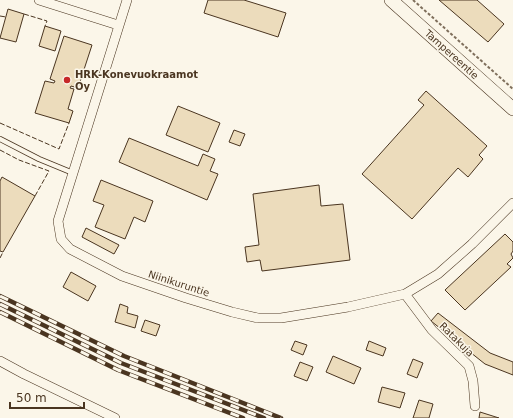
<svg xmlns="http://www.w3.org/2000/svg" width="513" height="418" font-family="'DejaVu Sans',sans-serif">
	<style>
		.building { fill: #ecdcbc; stroke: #4a3520 }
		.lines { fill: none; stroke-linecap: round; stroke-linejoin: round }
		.lane-casing { stroke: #4a3520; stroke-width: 6 }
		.street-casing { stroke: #4a3520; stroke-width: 10 }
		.secondary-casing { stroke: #4a3520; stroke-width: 14 }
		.path { stroke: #7f6f5c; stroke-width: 2; stroke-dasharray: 3 2; stroke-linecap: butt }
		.lane { stroke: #fbf6e9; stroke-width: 4.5 }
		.street { stroke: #fbf6e9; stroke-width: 9 }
		.secondary { stroke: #fbf6e9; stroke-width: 13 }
		.rail-casing { stroke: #4a3520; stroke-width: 4.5 }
		.rail { stroke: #fbf6e9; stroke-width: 3; stroke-dasharray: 9; stroke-linecap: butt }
		.fence { stroke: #4a3520; stroke-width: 1; stroke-dasharray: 5 2; stroke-linecap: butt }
		.poi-dot { fill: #c62828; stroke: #fbf6e9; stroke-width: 1.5 }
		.labels { text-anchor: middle; stroke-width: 3; stroke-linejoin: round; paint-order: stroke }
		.street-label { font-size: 10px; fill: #4a3520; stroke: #fbf6e9 }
		.poi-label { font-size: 10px; font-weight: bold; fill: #4a3520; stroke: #fbf6e9; text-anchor: start }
	</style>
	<rect width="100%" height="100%" fill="#fbf6e9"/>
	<path class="building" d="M208,0H244L286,13L278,37L204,13Z
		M439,0H477L504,24L488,42Z
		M8,9L24,14L16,42L0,38Z
		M45,26L61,31L55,51L39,46Z
		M64,36L92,45L78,88L71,86L70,88L74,89L68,109L73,111L69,123L35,113L45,81L54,83L55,81L50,79Z
		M426,91L487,146L479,155L483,159L468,177L458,168L412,219L362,174L424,105L418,100Z
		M178,106L220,123L208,152L166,135Z
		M234,130L245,134L240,146L229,142Z
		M129,138L198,166L203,154L215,159L210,171L218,174L207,200L119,162Z
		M2,177L35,196L3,252L0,251V181Z
		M101,180L153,201L145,222L134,217L125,239L95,227L104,205L93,201Z
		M319,185L321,206L343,204L350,260L262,271L260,260L247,262L245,247L259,245L253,194Z
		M86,228L119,245L114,254L82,237Z
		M505,234L513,242V251L511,254L513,258L507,264L511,267L465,310L445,290Z
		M71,272L96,286L88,301L63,287Z
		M120,304L128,307L127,313L138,316L135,328L115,322Z
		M438,313L490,353L513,362V375L485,364L431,321Z
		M145,320L160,325L156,336L141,331Z
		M295,341L307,345L303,355L291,350Z
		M369,341L386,348L383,356L366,350Z
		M333,356L361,368L354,384L326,372Z
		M413,359L423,363L417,378L407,374Z
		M300,362L313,367L307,381L294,376Z
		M382,387L405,393L400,408L378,402Z
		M419,400L433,404L429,418H413Z
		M480,412L499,418H479Z"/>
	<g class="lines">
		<g class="lane-casing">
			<path id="lane" d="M0,139L39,159L73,173"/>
		</g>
		<g class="street-casing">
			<path id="street" d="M39,0L118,25
				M127,0L58,221L61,239L70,249L122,276L186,298L232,312L258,318H281L348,307L405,294L438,274L472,244L513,203
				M405,294L432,330L469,366L473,381L475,406
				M0,361L24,374L115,418"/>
		</g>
		<g class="secondary-casing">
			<path id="secondary" d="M391,0L513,109"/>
		</g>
		<path class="path" d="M413,0L513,89"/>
		<use href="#lane" class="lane"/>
		<use href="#street" class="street"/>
		<use href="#secondary" class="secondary"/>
		<g class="rail-casing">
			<path id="rail" d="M0,296L124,356L281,418
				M0,304L121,363L264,418
				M0,312L118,370L243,418"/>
		</g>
		<use href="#rail" class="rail"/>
		<path class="fence" d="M24,14L47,21L45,26
			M0,16L6,17
			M0,123L59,149L69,123
			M0,150L19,160L49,171L35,196
			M0,258L3,252"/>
	</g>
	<circle class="poi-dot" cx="67" cy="80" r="4"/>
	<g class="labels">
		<g class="street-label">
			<text transform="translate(452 54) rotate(42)" y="4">Tampereentie</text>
			<text transform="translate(179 283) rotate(18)" y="4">Niinikuruntie</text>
			<text transform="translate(457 339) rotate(45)" y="4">Ratakuja</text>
		</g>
		<g class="poi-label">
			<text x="75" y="78">HRK-Konevuokraamot<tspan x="75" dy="12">Oy</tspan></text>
		</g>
	</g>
	<path d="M10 402v6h74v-6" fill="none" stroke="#4a3520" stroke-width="2"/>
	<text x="16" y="402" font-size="12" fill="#4a3520" stroke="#fbf6e9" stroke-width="3" paint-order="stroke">50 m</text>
</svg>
